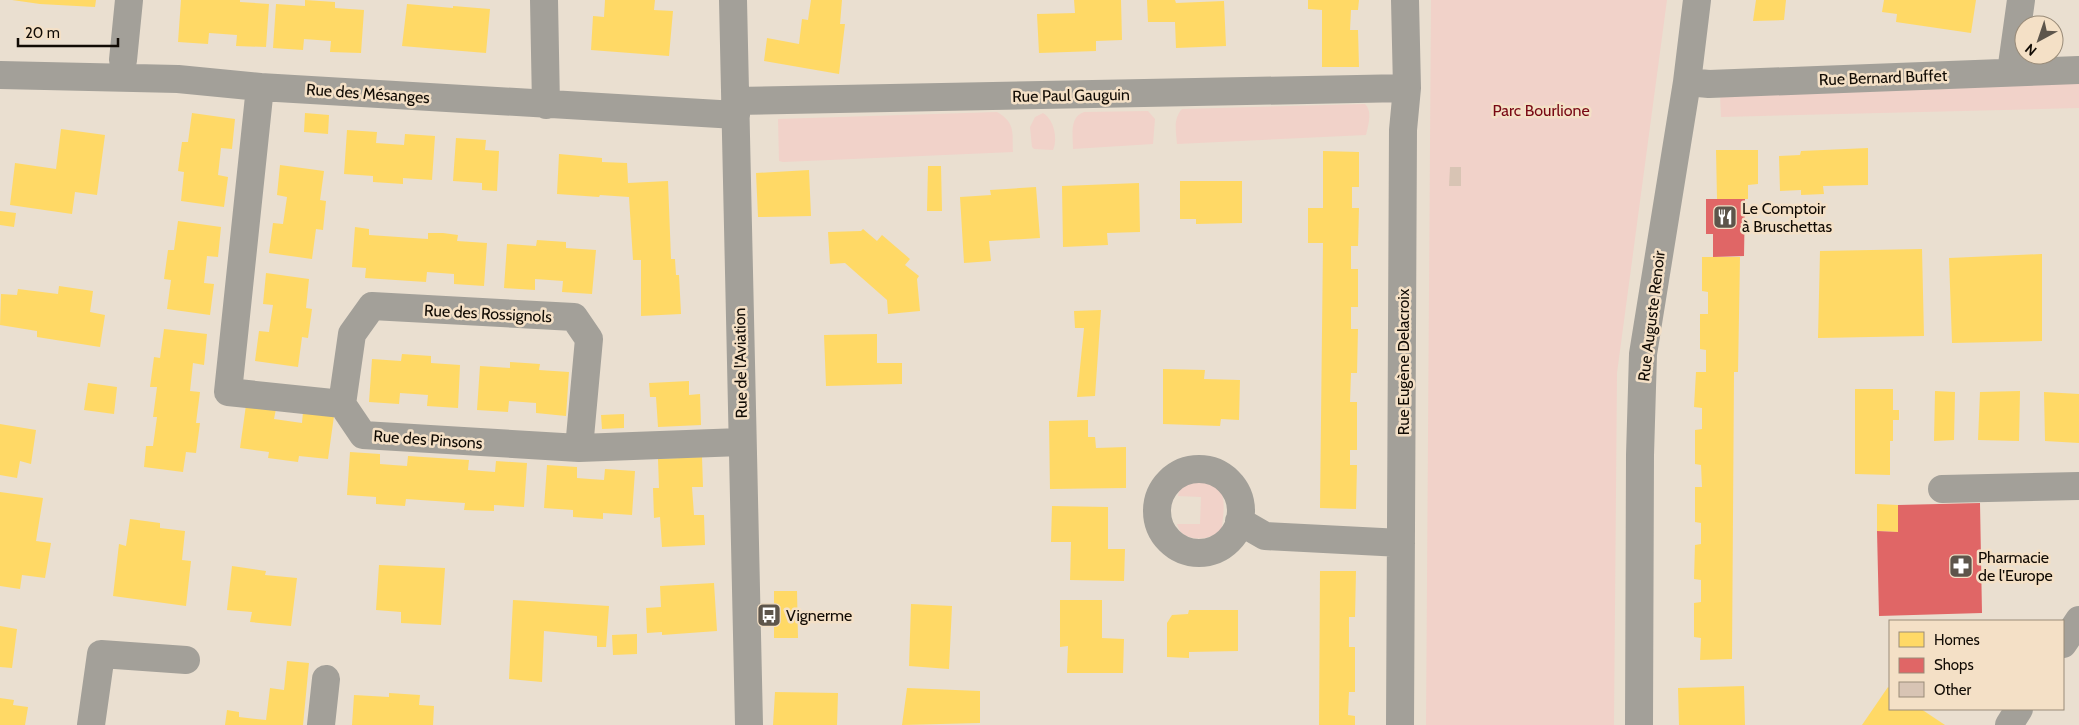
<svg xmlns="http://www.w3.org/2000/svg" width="2079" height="725" font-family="Cabin,sans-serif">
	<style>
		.green { fill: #f1d2c9 }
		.homes { fill: #ffd966 }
		.shops { fill: #e06666 }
		.building { fill: #d8c4b4 }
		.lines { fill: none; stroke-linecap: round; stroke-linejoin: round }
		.minor { stroke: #a3a099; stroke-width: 28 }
		.labels { text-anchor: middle; stroke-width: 5; stroke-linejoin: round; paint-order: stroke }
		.street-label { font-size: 16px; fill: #110b04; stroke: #f4e0c6 }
		.park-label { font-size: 16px; fill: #780813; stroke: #f4e0c6 }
		.poi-label { font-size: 16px; fill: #110b04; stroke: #f4e0c6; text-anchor: start }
	</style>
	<rect width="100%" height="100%" fill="#eadfd0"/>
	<path class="green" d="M1431,0H1667L1617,373L1614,725H1426Z
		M2079,83V108L1721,117L1720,95Z
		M1365,104C1373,112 1368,125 1366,135L1177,144C1176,130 1173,119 1182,109Z
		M1148,111L1155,119L1153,144L1073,149C1073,135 1069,117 1084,112Z
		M997,112C1016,123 1012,133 1013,152L783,162L779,161L778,119Z
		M1043,113C1054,119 1058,139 1053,150L1034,149L1032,147L1030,127L1035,117Z
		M1208,480C1228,487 1224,509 1222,527C1218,539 1193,542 1183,534C1180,532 1178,527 1177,524H1200L1201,497L1178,496C1181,479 1194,481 1208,480Z"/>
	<path class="homes" d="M12,0H96L95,7L40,4Z
		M181,0H240V2L269,4L266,47L236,46L237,35L209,33L208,44L178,42Z
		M305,0L335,2V8L364,10L361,53L330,52L331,41L304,39L303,50L273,48L276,4L305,6Z
		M605,0H655L654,10L673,11L669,56L591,50L593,16L604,17Z
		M811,0H842L840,24H845L839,74L764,61L767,38L799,44L802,19L808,20Z
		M1074,0H1121L1122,40L1096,41V51L1039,53L1037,14L1075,13Z
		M1147,0H1175L1176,3L1224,1L1226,46L1176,48L1175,22H1148Z
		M1308,0H1359L1358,10H1351L1350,30H1358L1359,67H1322V10L1308,9Z
		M1756,0H1786L1784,20L1753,21Z
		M1884,0H1976L1971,33L1896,22L1897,14L1882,12Z
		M407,4L453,8V6L490,9L486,53L402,46Z
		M192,113L235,119L232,149L221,148L218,175L228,177L224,207L181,201L184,172L178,171L180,156L182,142H188Z
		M305,113L329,115L328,134L304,132Z
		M61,129L105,135L97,195L75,192L72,214L10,205L15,163L56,169Z
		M347,130L377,132L376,143L404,145L405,134L435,136L432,180L403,178V184L373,182V176L344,174Z
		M456,138L486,140L485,150L499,151L497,191L482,190V183L453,181Z
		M1868,148V185L1823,186L1824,194L1801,195V190L1780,191L1779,156L1800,155L1801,151Z
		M1716,150H1758V184L1748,185V199H1717Z
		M1323,151L1359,152V187H1352V208H1359L1358,246H1351V269H1358V307H1351V329H1358L1357,373H1351L1350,402H1357V450H1350V465H1357L1356,509L1320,508L1323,243H1308V208H1323Z
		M559,154L602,158V162L627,163L628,183L668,181L671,259H675L676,275H679L681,314L641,316V260H633L629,197L600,195L599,197L557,194Z
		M280,165L324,171L320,200L326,201L323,230L316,229L312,259L269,253L273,223L283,224L287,197L277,195Z
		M928,166H941L942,211H927Z
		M809,170L811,216L758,217L756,173Z
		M1180,181H1242V223L1196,224V219H1180Z
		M1139,183L1140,232L1107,233L1108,245L1063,247L1062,186Z
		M1036,187L1040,238L989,241L991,261L964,263L960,197L991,195L990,190Z
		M0,211L16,213L14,227L0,225Z
		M178,221L221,227L218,257L207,256L204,283L214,284L210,315L167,309L171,280L164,279L168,250H174Z
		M355,227L369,229V235L428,239V233H443L458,235L457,241L487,243L484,286L454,284V274L427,272L426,282L365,278L366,268L352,267Z
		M863,229L877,241L882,235L910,259L905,265L919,276L917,279L920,311L888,314L887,300L845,263L830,264L828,232L861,231Z
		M537,240L566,242V248L596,250L592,294L562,292L563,281L535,279V290L504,288L507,244L536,246Z
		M1922,249L1924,336L1818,338L1820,251Z
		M2042,254V341L1952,343L1949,258Z
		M1702,257H1740L1738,372H1734L1732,659L1700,660L1701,638L1694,637V603L1701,602V580L1694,579L1695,545L1701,544V523L1695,522V487H1702L1701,465L1695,464V430L1702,429V408L1694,407L1696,372H1706V350L1700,349V314H1708V292L1702,291Z
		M266,273L309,279L306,308L312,309L308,338L302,337L298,367L255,361L259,331L269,332L271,318L273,305L263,304Z
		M59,286L93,291L90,312L105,315L100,347L37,337V331L0,325L1,294L17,295L18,289L58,294Z
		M1101,310L1095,396L1077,397L1084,328H1075L1074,311Z
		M164,329L207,334L204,365L193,363L190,391L200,392L196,423H200L196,453L186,452L183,472L144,467L146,446H153L157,417H153L157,387H150L154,357L160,358Z
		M877,334V363H902V384L826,386L824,335Z
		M402,354L431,356V363L460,365L458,408L427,406L428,395L400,393L399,404L369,402L372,359L401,361Z
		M510,362L540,364L539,370L569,372L566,416L536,413V403L509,401L508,412L477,410L480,366L510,368Z
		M1163,369L1205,370L1204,379L1240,380L1239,420L1221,419L1220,426L1163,424Z
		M689,381V395L700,394L701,425L658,427L656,397H650L649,383Z
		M88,383L117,387L114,414L84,410Z
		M1855,389H1893V410H1899V420H1893V441H1890V475L1855,474Z
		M1935,391L1955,392L1954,440L1934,441Z
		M2020,391L2019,441L1978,440L1980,392Z
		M2044,392L2079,394V443L2045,441Z
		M246,405L276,409L274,419L302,423L303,412L334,416L328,459L299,456L298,462L268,458L269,452L240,448Z
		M624,414V428L602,429L601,415Z
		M1088,420V437H1095L1096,448L1126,447V488L1050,489L1049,421Z
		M0,424L36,430L31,464L20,461L17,478L0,475Z
		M350,452L380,454V464L393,465L407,466L408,456L469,460L468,470L482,471L495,472L496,461L527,463L524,507L494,505V511L464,510L465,503L406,499L405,506L376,504V497L347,495Z
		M702,457L703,487H692L694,515H704L705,545L662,547L660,517L654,518L653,488H659L658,459Z
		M547,465L577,467V478L590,479L604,480L605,469L635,471L632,515L603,513V519L573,517V510L544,508Z
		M0,492L43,498L36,541L51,543L45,578L22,575L20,589L0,586Z
		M1877,504L1898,505V532L1877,531Z
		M1052,506L1108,507V549H1125L1124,581L1070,580L1071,542H1051Z
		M130,519L160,523V528L185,531L182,560L191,561L186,606L113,596L119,544L126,546Z
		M379,565L445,568L441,625L401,623V612L376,610Z
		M232,566L266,571L265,575L297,578L291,626L250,622L252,612L227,610Z
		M1320,571H1356L1355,617H1349V647H1355V692H1349L1348,715L1355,716V725H1319Z
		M714,583L717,631L662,635V632L647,633L646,608L661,607L660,586Z
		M774,591H797L798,638H774Z
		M513,600L609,606L606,647H597V636L544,631L542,682L509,679Z
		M1060,600H1102V638L1124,639L1123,673H1067L1068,646L1060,647Z
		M911,604L952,606L949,669L909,666Z
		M1189,610H1238V651L1189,652V658L1167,657V623L1172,615L1188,614Z
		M0,626L17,629L12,668L0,667Z
		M637,634V654L613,655L612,635Z
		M287,661L309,663L303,725H225L227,710L239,712V717L266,720L270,688L284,690Z
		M1744,686L1745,725H1679L1678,688Z
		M1888,687L1890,689V709H1921L1945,725H1862Z
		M907,688L980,691V723L902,725Z
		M775,692L838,693L837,725H773Z
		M389,693L420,695L419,705L434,706L433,725H352L354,695L389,697Z
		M0,698L14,700L13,705L28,707L25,725H0Z"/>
	<path class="shops" d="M1706,199H1745L1744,256L1713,257V234H1706Z
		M1980,503L1982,613L1879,616L1877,531L1898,532V505Z"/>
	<path class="building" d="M1450,167H1461V186H1449Z"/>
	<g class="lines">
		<path class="minor" d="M544,0L546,105
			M733,0L749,725
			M123,60L129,0
			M2011,72L2021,0
			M0,75L178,79L260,87L736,115
			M1687,82L1709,84L2079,70
			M260,87L228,392L342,404L363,435L579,448L741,442
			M735,101L1407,88
			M342,404L352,334L372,306L574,317L589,339L579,448
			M1157 511a42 42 0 1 1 84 0a42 42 0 1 1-84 0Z
			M1942,489L2079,486
			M1239,521L1265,536L1401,543
			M2063,644L2079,620
			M91,725L101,654L186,660
			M321,725L326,679
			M1400,725L1403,130L1407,88L1405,0
			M1639,725L1640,455L1643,354L1687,82L1697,0
			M2009,725L2019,709"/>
	</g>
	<defs>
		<g id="restaurant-square" transform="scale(1.25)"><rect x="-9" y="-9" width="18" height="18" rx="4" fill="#5d554b" stroke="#f4e0c6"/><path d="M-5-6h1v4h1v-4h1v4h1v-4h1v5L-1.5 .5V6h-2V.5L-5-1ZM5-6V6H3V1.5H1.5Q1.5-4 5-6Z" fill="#fff"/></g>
		<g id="pharmacy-square" transform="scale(1.25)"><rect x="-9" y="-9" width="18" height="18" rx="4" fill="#5d554b" stroke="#f4e0c6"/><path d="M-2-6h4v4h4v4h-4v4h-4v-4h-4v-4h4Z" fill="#fff"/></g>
		<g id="bus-square" transform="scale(1.25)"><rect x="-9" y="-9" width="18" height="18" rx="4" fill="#5d554b" stroke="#f4e0c6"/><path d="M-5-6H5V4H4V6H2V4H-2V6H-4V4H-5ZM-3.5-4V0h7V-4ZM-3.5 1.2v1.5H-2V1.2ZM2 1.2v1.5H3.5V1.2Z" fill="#fff"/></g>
	</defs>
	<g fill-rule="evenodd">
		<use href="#restaurant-square" x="1725" y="217"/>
		<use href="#pharmacy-square" x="1961" y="566"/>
		<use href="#bus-square" x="769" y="615"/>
	</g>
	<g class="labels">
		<g class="street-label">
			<text transform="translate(1883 77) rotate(-2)" y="6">Rue Bernard Buffet</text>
			<text transform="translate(368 93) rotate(4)" y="6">Rue des Mésanges</text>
			<text transform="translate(1071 95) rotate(-1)" y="6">Rue Paul Gauguin</text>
			<text transform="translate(488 313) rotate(3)" y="6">Rue des Rossignols</text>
			<text transform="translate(1651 316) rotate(-83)" y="6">Rue Auguste Renoir</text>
			<text transform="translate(1403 362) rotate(-90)" y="6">Rue Eugène Delacroix</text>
			<text transform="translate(740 363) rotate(-91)" y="6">Rue de l'Aviation</text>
			<text transform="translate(428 439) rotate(4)" y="6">Rue des Pinsons</text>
		</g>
		<g class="park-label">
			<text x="1541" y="116">Parc Bourlione</text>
		</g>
		<g class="poi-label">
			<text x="1742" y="214">Le Comptoir<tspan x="1742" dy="18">à Bruschettas</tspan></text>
			<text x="1978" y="563">Pharmacie<tspan x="1978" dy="18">de l'Europe</tspan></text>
			<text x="786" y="621">Vignerme</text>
		</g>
	</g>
	<rect x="1889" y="620" width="175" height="90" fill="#f4e0c6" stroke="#998b78"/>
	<rect x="1899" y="632" width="25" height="15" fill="#ffd966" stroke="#998b78"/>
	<text x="1934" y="645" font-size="15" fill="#110b04">Homes</text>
	<rect x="1899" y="658" width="25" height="15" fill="#e06666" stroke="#998b78"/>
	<text x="1934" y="670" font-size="15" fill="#110b04">Shops</text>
	<rect x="1899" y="682" width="25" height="15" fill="#d8c4b4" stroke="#998b78"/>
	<text x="1934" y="695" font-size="15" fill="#110b04">Other</text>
	<g transform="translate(2039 40) rotate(220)"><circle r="24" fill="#f4e0c6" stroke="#998b78"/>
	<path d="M0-4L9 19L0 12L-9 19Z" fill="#5d554b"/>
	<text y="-8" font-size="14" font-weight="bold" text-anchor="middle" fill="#110b04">N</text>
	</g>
	<path d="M18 38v8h100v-8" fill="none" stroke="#110b04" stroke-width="2.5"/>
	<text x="25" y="38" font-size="15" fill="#110b04" stroke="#f4e0c6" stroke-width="4" paint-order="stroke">20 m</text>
</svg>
